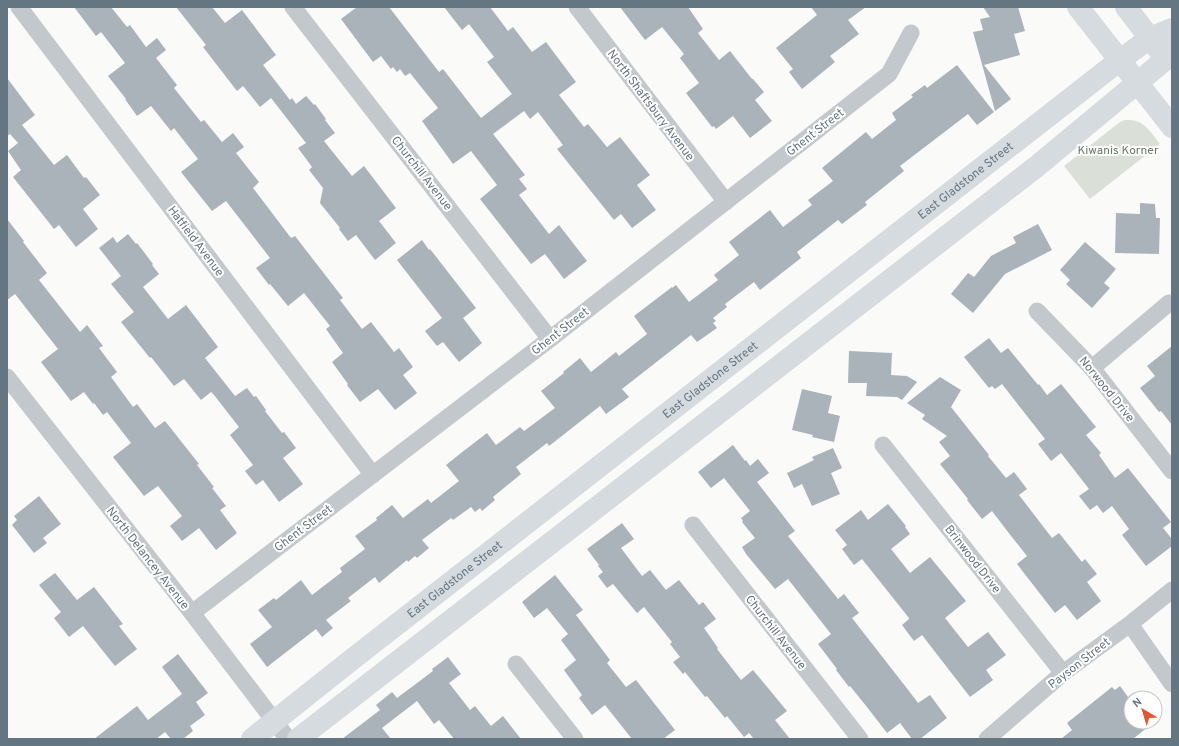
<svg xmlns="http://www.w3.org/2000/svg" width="1179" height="746" font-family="Overpass,sans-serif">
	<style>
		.green { fill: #dadfd7 }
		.building { fill: #aab3b9 }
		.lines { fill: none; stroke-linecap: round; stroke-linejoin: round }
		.street { stroke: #c3c8cc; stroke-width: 17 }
		.secondary { stroke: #d6dbdf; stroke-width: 22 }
		.labels { text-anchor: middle; stroke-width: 4; stroke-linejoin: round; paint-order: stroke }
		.street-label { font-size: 12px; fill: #657683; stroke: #fff }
		.park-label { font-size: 12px; fill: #687a64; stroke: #fff }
	</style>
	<rect width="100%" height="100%" fill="#fafaf8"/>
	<path class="green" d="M1125,120C1144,119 1149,130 1160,144L1090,199L1064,166L1120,122Z"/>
	<path class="building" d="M74,7H111L127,27L130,25L146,47L157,38L166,50L156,58L177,85L174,88L201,122L204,120L222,142L233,133L244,147L236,153L259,182L253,188L291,238L295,236L343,298L340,300L362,329L371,322L394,352L399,348L413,367L403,375L417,393L395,410L378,389L360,402L347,385L348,384L332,362L343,353L326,329L330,326L304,293L288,306L270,284L269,285L256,268L270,258L226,201L212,211L181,172L198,159L174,128L171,131L151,106L137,116L125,99H126L108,76L125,63L101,32L96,36Z
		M176,7H212L225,23L242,10L276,55L263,65L290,100L292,98L296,104L306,96L314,105L315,104L326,119L325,120L335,133L324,141L352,176L364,166L396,208L379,221L396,243L375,260L356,235L348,241L339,229L340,228L320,203L323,188L309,170L312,167L298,148L306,143L271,98L260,107L243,86L237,91L203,47L206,45Z
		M357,7H389L439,72L443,69L481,118L512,94L487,62L494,57L469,24L462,30L444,7H490L508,31L513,27L532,52L546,42L576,82L559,95L584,127L588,124L607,147L620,137L650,175L637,185L656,210L632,228L621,214L614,220L557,149L563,145L538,112L530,119L524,111L493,134L525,175L519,179L527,189L519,195L549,234L559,225L587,261L564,279L545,254L531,264L480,199L497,185L471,151L453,164L422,121L438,108L410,73L405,76L400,69L397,72L393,67L391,69L381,56L373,62L341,19Z
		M620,7H688L703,29L698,33L719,60L730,51L752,79H753L764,92L755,100L772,121L750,138L733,116L716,129L714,126L712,127L686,93L699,83L680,58L684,54L662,27L645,40Z
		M811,7H866L848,20L859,34L830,56L835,62L802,89L789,72L793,69L776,48L817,15Z
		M983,7H1018L1025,31L1014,34L1020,55L984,65L1011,99L995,111L973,32L983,30L980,19L990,17Z
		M957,65L994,112L977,125L968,114L900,166L904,171L865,202L867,205L842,224L838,220L797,252L801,258L760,290L754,282L725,304L727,307L713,318L716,321L713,323L717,328L697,342L691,335L622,389L629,397L606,414L600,406L549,446L547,443L516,467L521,474L493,497L495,500L482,511L480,508L475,512L471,507L453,520L451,518L422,540L429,548L417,558L415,556L408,562L407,560L379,583L375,577L348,598L351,601L326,620L333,628L322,637L316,629L267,667L250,644L272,627L258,610L274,598L276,600L301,580L312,595L342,572L340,568L365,549L355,536L377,520L376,518L392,505L403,518L428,499L431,503L459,481L446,465L461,453L487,433L496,445L520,427L524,431L555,408L541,391L564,373L563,372L580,358L591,372L616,352L619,356L647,334L634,316L672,287V288L676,285L689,302L718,280L714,275L739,255L729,242L770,210L783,227L812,205L808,200L833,181L822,168L866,132L872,139L896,120L892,113L913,97L911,95L925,85L927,88Z
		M7,78L35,115L22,125L54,165L67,155L84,178L86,177L100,195L83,209L98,229L76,247L59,225L54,229L13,177L21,170L8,151L18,143L10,134L7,136Z
		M1140,203L1155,204L1156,218H1160L1159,254L1115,253L1116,213L1140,214Z
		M7,219L24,241L23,242L47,273L39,280L80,332L87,325L103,346L99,348L117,372L111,377L133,407L137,404L155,428L165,421L199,464L197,465L214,487L212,488L226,506L220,510L237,533L216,550L199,528L182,541L170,526L182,516L158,486L144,496L113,457L131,443L107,412L103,415L94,403L93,404L84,392L71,401L41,362L58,349L15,294L7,300Z
		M1038,224L1052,250L1005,274L973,313L951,294L968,273L974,277L991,256L1016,243L1013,237Z
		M128,234L136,244L137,243L153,264L152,265L159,274L143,287L168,319L186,305L218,347L205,358L235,396L247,388L254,397L256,396L266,410L265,411L282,433L284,432L296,448L283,458L303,484L279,502L263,480L256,485L245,471L253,465L230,435L239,427L214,395L211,392L201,400L184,379L174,386L151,357L150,358L121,322L134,312L111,284L121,276L99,248L113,237L117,243Z
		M422,240L429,250L430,249L476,308L463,318L482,343L459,362L443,342L437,346L425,331L442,318L397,260Z
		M1085,242L1116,269L1104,283L1110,288L1092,308L1066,284L1070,280L1060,270Z
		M989,338L1001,353L1008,348L1038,385L1039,384L1047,395L1061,384L1096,427L1086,435L1101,453L1099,455L1115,478L1128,468L1171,522L1163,528L1172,539V546L1146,566L1122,535L1129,529L1112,506L1103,513L1097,505L1090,510L1079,496L1089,489L1061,453L1051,461L1038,444L1045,439L1002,384L995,389L992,386L989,388L964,357Z
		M1172,346V425L1161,411L1159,412L1140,388L1155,376L1147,366Z
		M849,351L892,353L891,375L907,376L917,382L902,400L897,397L866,396L867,383H848Z
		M940,377L961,390L951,407L989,455L988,456L1006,478L1014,472L1027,489L1019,495L1052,538L1059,533L1082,562L1085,559L1097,574L1087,582L1101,601L1077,620L1065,605L1055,613L1017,564L1027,556L1008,532L992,511L982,519L967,500L968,499L940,464L950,456L939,442L947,436L922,419L925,415L907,403Z
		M802,389L832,396L828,413L840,416L834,442L812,437L813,435L792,430Z
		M733,445L745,461L746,460L750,466L758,459L769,473L757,482L795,531L788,536L838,599L844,594L859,613L852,618L909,691L918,703L930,695L947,718L920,739H912L900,723L887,733L867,707L850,686L849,687L836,670L837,669L818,644L831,634L788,579L775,589L746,554L742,547L755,538L742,522L743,521L741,518L750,511L724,478L711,488L698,472Z
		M833,448L842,468L831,473L840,494L812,506L802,484L794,488L787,473L814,460L812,457Z
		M39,496L61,524L43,538L47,543L34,553L12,525L17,520L14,516Z
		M888,504L906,526L905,527L910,534L891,549L910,573L930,557L966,601L945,618L968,647L988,632L1006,655L986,670L993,680L970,697L922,635L914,641L902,625L909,619V618L862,559L854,565L842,549L847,545L835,530L861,510L868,520Z
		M622,523L634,539L621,548L642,576L650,570L666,590L679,580L699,605L703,602L716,619L704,628L718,648L717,649L741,680L753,670L787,711L775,720L790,739H754L749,733L744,737L727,716L725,718L707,696L705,697L685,672L683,674L673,662L680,657L670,644L672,642L644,607L637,613L613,584L607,588L598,576L603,572L598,566L599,565L587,549Z
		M55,573L77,600L94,587L123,624L119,626L137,649L115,666L83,626L69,637L54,618L61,612L39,585Z
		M555,575L583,610L576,615L610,660L607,663L626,687L636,680L675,730L663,739H632L605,705L592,715L579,698L582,695L564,670L576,660L561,640L568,634L547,608L534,618L522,602Z
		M178,654L208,693L196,702L205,715L190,726L193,731L183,739H171L165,732L156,739H94L137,706L148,720L182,694L162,667Z
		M448,657L461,674L449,683L470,710L475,706L491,726L503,716L521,739H454L439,720L434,724L417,701L382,728L391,739H342L380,710L376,705L392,692L397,698L433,671L432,669Z
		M1120,686L1128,697L1133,693L1137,698H1131V722H1154L1133,739H1061L1072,730L1067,723L1112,687L1115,690Z"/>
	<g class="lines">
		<path class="street" d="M19,7L373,475
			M293,7L550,339
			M577,7L726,202
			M1037,311L1092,368L1172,471
			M1092,368L1169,303
			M7,377L192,613L288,739
			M883,445L1063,673
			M693,525L860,739
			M192,613L550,339L889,74L911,33
			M1130,624L1172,684
			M516,664L575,739
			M987,739L1063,673L1130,624L1172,590"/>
		<g class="secondary">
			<path d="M1078,7L1172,127"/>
			<path d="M1126,7L1159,50"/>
			<path id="s1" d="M252,739L350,661L1120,60L1150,38L1172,29"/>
			<path d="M298,739L1036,167L1166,59L1172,46"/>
		</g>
	</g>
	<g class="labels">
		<g class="street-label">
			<text transform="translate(651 105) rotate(53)" y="4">North Shaftsbury Avenue</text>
			<text transform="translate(815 132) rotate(-38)" y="4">Ghent Street</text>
			<text transform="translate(422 173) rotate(52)" y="4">Churchill Avenue</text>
			<text dy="4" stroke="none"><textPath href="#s1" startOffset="906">East Gladstone Street</textPath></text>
			<text transform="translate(196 241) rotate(53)" y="4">Hatfield Avenue</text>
			<text transform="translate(560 331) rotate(-38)" y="4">Ghent Street</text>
			<text dy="4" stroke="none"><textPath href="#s1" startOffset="582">East Gladstone Street</textPath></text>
			<text transform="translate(1107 389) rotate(51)" y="4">Norwood Drive</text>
			<text transform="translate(303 528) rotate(-37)" y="4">Ghent Street</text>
			<text transform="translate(148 558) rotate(52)" y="4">North Delancey Avenue</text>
			<text transform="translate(973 559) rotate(52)" y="4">Brinwood Drive</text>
			<text dy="4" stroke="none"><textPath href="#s1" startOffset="258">East Gladstone Street</textPath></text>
			<text transform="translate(776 632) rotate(52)" y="4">Churchill Avenue</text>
			<text transform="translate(1079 663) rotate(-38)" y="4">Payson Street</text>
		</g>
		<g class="park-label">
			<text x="1118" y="154">Kiwanis Korner</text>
		</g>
	</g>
	<rect width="1179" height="746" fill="none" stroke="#657683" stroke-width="16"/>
	<g transform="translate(1143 710) rotate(322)"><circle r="19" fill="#ffffff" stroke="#c1c8cd"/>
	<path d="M0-3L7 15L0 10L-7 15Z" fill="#e4572e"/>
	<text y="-6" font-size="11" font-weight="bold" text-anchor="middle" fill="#657683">N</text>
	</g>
</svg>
